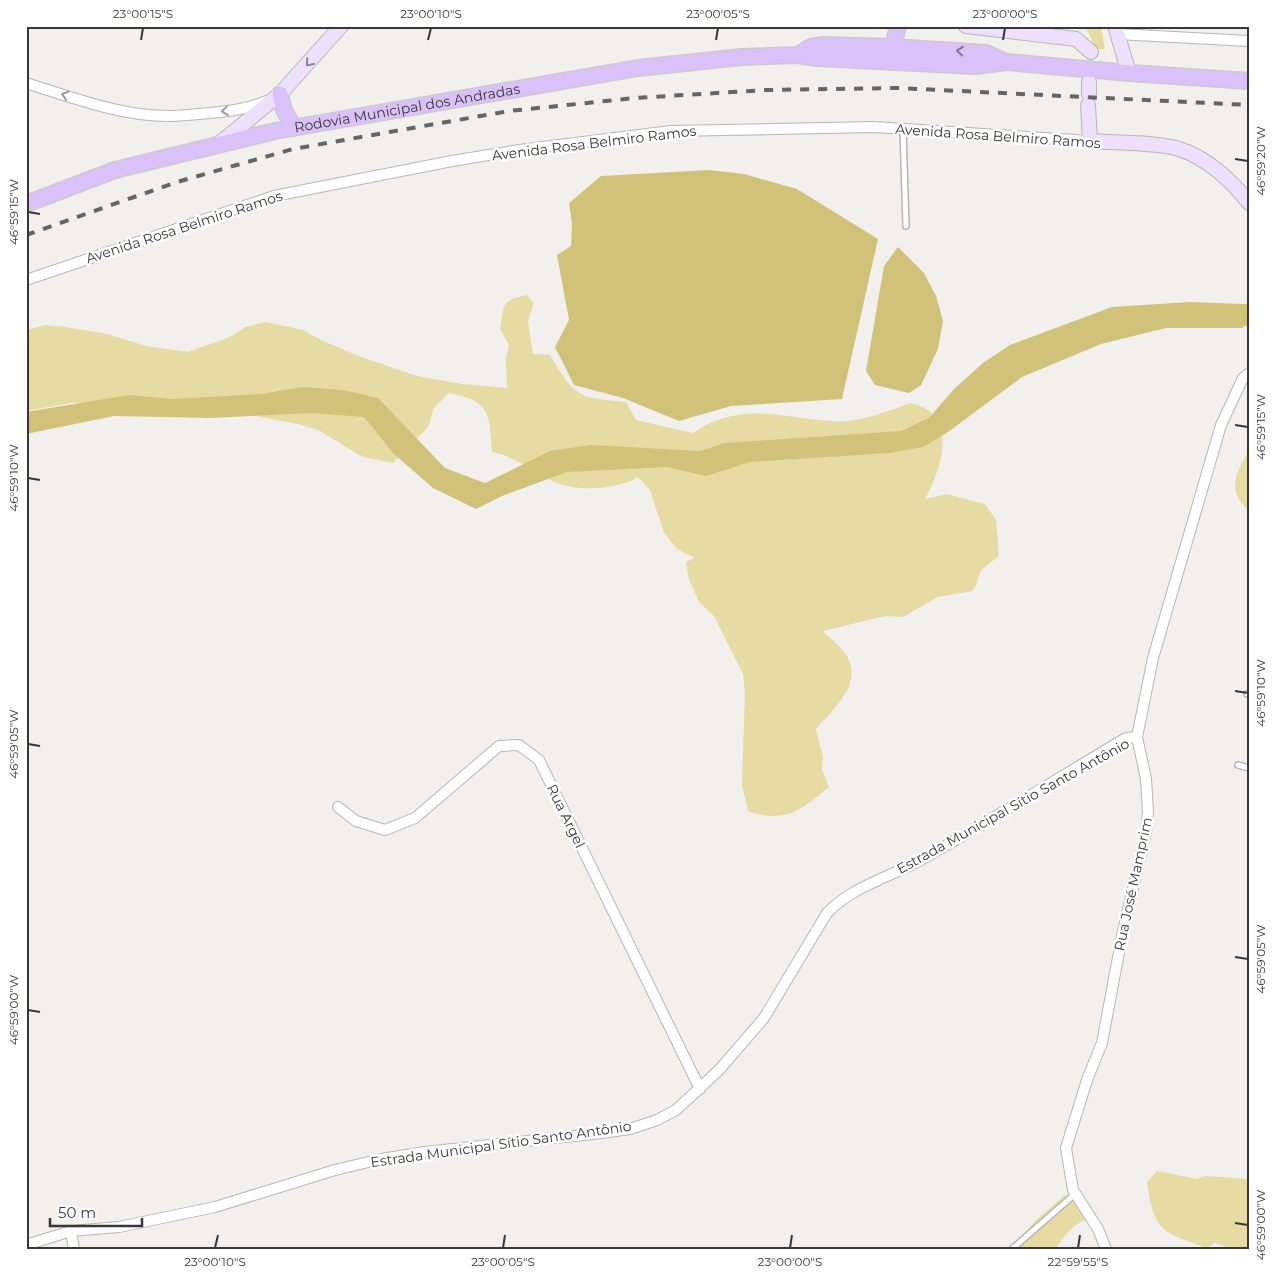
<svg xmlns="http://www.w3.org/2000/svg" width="1275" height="1275" font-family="Montserrat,sans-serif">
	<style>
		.green { fill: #e5dba3 }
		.water { fill: #d0c379 }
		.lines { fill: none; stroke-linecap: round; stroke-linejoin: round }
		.river { stroke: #d0c379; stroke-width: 22 }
		.service-casing { stroke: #b7b6b2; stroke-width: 8 }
		.minor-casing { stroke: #b7b6b2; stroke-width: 12 }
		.secondary-casing { stroke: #b7b6b2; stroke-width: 16 }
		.primary-casing { stroke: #cbcbcb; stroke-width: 18 }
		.service { stroke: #fff; stroke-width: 5 }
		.minor { stroke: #fff; stroke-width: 10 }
		.secondary { stroke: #ece0fc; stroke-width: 14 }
		.primary { stroke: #dac1fa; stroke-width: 15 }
		.rail { stroke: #666563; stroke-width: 4; stroke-dasharray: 9 9; stroke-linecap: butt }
		.oneway { stroke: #81758e }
		.oneway2 { stroke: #89838f }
		.oneway3 { stroke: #9c9b9a }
		.ticks { fill: none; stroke: #383736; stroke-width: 2 }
		.labels { text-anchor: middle; stroke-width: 5; stroke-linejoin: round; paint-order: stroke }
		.street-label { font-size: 14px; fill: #383736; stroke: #fff }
		.neatline { fill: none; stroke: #383736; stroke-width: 2 }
		.ticks-label { font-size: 12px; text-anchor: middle; fill: #383736 }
	</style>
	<rect width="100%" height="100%" fill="#f1f0ec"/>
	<path class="green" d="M1085,26H1101L1105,49H1096Z
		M527,295L534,303L528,321L533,354L550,355C576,398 576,397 626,402L636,420L693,433C741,401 777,417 829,421C857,424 885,412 911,403C916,405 925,407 929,411C955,431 938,476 925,499L947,494L985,504L996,520L999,556L981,570L976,585L972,591L938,597L903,617L885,616L823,631C830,639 842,647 847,656C863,685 833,709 816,729L823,757L822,770L829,787C801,810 786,824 748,811L742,785L745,694L743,674L714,616L699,602L689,580L686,562L695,558L677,549L664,533L650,490L638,477C617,490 577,492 555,482C534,473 515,456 492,452C490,413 490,401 449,393L434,408L428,427L393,463L363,457L318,430L298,424L196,405L71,403L26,411V330L46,325L66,327L107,334L146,346L188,352L228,338L246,327L265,322L303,330L319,339L358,356L417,376L462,384L507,388L506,358L509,345L500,329C505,304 500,301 527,295Z
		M1249,450V511C1225,490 1237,472 1249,450Z
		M1157,1171L1197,1179L1205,1176L1249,1179V1249H1233L1215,1243L1207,1248C1162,1232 1154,1232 1147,1182Z
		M1065,1195L1078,1204L1088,1219C1073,1223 1064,1237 1055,1249H1006L1016,1244L1034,1222Z"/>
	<path class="water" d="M709,170L744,174L797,189L878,239L842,399L731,406L679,421L623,398L574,385L555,347L569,320L557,255L571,246L572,224L569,203L601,176Z
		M898,247L924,273L936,296L943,321L938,349L921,385L909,393L875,385L866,371L884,266Z
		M1190,302L1242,304L1243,328H1166L1101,344L1022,377L948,432L923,447L889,453L750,462L706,476L667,467L567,472L502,496L476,509L433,488L394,454L364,417L312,413L211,418L114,416L26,434V412L129,395L172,399L262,394L301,387L343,390L378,398L445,468L485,483L550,451L590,445L700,451L725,443L901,431L929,418L954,389L983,363L1010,345L1112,307Z"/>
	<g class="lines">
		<path class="river" d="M1213,317L1247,315"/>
		<g class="service-casing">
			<path id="service" d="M903,130L906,226
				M1247,694H1249
				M1238,765L1249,768
				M1012,1249L1075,1194"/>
		</g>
		<g class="minor-casing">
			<path id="minor" d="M1117,34L1249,41
				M26,83C71,97 120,116 168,116C182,116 196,114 210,113C230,111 248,109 266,101
				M26,280L274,196L452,161L519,150L671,131L874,127L1090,141
				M338,807L356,821L385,830L415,818L499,746L519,745L539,760L700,1089
				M71,1231L74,1249
				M26,1245L71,1231L119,1227L215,1207L335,1170L381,1159L425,1152L602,1133L630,1129L657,1120L676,1110L719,1070L764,1018L827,913C854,885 892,877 926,857C993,819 1059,778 1126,738L1137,737
				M1106,1249L1098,1229L1073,1190L1066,1148L1087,1080L1102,1043L1122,936L1146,832L1148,812L1146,779L1137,737L1153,658L1221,425L1243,378L1249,373"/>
		</g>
		<g class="secondary-casing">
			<path id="secondary" d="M966,26L1076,39L1091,52
				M1115,26L1129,73
				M1089,94V82
				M1088,105L1090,141C1114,143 1158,142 1179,149C1206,157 1232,181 1249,203
				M220,143L280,94L341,26"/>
		</g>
		<g class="primary-casing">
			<g id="primary">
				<path d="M887,53L893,47L898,26"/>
				<path d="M798,55L811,47L823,45L893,47L986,53L1006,62"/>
				<path d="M280,94L284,110L294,128"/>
				<path id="s1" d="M26,204L115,170L275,131L638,68L742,57L798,55L817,58L975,66L1006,62L1129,73L1249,81"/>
			</g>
		</g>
		<use href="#service" class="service"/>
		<use href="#minor" class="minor"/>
		<use href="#secondary" class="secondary"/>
		<use href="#primary" class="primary"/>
		<path class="rail" d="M26,235L177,182L293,149L509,111L635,98L766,90L898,88L1249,105"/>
	</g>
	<defs><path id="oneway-chevron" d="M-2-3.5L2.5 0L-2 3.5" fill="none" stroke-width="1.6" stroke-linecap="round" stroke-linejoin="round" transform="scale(1.25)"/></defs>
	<use class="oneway" href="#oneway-chevron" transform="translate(960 51) rotate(-176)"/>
	<use class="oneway2" href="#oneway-chevron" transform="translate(309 63) rotate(131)"/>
	<g class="oneway3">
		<use href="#oneway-chevron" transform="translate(65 95) rotate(-162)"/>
		<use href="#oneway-chevron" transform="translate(225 111) rotate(174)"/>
	</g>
	<path class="ticks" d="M141,40L143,28M428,40L431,28M716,40L718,28M1003,40L1005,28M1235,159L1248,161M28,212L40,214M1235,425L1248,427M28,478L40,480M1235,691L1248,693M28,744L40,746M1235,957L1248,959M28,1010L40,1012M1235,1223L1248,1225M215,1248L218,1235M503,1248L505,1235M790,1248L792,1235M1078,1248L1080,1235"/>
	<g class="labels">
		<g class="street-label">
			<text dy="5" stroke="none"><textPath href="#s1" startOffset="394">Rodovia Municipal dos Andradas</textPath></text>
			<text transform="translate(998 136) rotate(4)" y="5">Avenida Rosa Belmiro Ramos</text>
			<text transform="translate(594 143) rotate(-7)" y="5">Avenida Rosa Belmiro Ramos</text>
			<text transform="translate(184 227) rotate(-18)" y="5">Avenida Rosa Belmiro Ramos</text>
			<text transform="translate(1013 806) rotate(-29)" y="5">Estrada Municipal Sítio Santo Antônio</text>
			<text transform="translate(566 816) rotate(64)" y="5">Rua Argel</text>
			<text transform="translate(1133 884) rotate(-78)" y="5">Rua José Mamprim</text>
			<text transform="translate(501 1144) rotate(-8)" y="5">Estrada Municipal Sítio Santo Antônio</text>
		</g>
	</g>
	<rect width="1275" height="1275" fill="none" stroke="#ffffff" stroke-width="55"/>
	<path d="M50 1218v8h92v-8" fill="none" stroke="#383736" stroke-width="2.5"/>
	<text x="58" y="1218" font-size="15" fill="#383736" stroke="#ffffff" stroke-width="4" paint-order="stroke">50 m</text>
	<rect x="28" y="28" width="1220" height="1220" class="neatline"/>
	<g class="ticks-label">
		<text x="143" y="18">23°00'15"S</text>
		<text x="431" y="18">23°00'10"S</text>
		<text x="718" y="18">23°00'05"S</text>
		<text x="1005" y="18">23°00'00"S</text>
		<text transform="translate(1261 161) rotate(-90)" y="4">46°59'20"W</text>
		<text transform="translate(14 212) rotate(-90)" y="4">46°59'15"W</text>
		<text transform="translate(1261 427) rotate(-90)" y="4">46°59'15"W</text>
		<text transform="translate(14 478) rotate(-90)" y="4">46°59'10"W</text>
		<text transform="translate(1261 693) rotate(-90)" y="4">46°59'10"W</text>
		<text transform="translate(14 744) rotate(-90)" y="4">46°59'05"W</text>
		<text transform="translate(1261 959) rotate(-90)" y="4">46°59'05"W</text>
		<text transform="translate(14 1010) rotate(-90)" y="4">46°59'00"W</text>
		<text transform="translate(1261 1225) rotate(-90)" y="4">46°59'00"W</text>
		<text x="215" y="1266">23°00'10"S</text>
		<text x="503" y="1266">23°00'05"S</text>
		<text x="790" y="1266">23°00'00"S</text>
		<text x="1078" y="1266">22°59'55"S</text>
	</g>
</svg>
